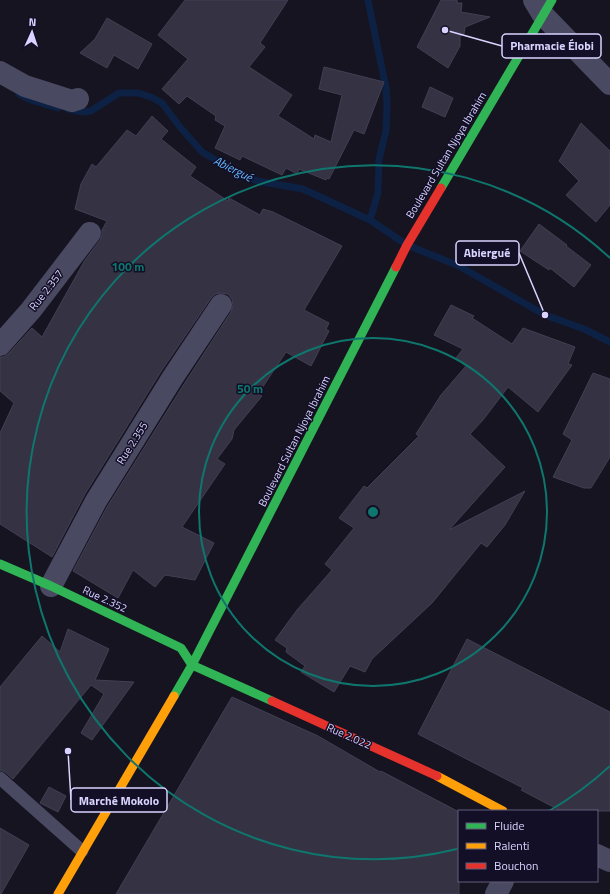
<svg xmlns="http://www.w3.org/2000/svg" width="610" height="894" font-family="'Titillium Web',sans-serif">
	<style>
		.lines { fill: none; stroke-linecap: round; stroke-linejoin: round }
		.stream { stroke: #0d2144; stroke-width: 7 }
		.building { fill: #343243; stroke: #433f54 }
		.lane { stroke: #4a4962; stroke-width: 13 }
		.street { stroke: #4a4962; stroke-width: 22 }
		.fast { stroke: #30b455; stroke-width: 9 }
		.slow { stroke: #ff9f0a; stroke-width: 9 }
		.jam { stroke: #e5322d; stroke-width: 9 }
		.ring { fill: none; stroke: #0f766e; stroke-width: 2 }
		.labels { text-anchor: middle; stroke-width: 3; stroke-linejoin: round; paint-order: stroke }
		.street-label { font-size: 11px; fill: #d9d4ff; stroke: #130f26 }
		.water-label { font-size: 12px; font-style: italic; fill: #62b6ff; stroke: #130f26 }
		.centre { fill: #0f766e; stroke: #130f26; stroke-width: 2 }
		.ring-label { font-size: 12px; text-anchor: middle; font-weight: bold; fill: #0f766e; stroke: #130f26; stroke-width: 3; stroke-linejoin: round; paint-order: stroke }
		.leader { fill: none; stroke: #d9d4ff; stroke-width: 1.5 }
		.callout-dot { fill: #d9d4ff; stroke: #130f26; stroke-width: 1.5 }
		.callout { fill: #130f26; stroke: #d9d4ff; stroke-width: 1.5 }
		.callout-label { font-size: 12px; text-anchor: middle; font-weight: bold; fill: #d9d4ff }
	</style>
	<rect width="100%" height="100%" fill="#161421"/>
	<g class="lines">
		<path class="stream" d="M368,0L386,88L387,104L386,131L379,159L378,193L370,220
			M19,94L31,100L58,108
			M68,109L82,112L91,111L119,93H138L151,97L162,103L180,127L202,152L238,173L257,181L303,189L370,220L407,245L459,266L545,315L584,329L610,342"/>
	</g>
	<path class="building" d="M185,0H288L260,43L265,47L249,67L292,95L278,116L314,139L315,135L331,142L342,95L319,89L324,67L384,82L364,134L354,130L329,179L327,178L326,180L299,169L297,174L286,168L282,175L242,156L240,160L215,148L225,126L215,120L216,116L187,96L179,104L162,89L188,59L158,35Z
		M441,0H457V3H462L461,12L490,17L465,27L464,34L460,36V46L448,68L417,47Z
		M107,18L152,44L138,69L114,55L107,68L80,53L95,39Z
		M430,87L453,98L445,117L422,107Z
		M152,116L168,131L161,139L196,167L190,176L228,201L229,198L260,215L263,209L273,212L342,246L304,310L329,323L326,329L329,331L311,366L286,352L258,394L262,396L234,430L232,439L217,459L225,464L182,527L214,543L195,580L165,575L155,587L133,570L118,598L73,571L107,507L184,384L231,312L233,305L232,299L228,294L221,293L215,294L211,298L162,370L85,494L52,557L0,524V433L14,403L0,391V357H4L9,353L32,328L42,337L85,260L100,240L102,235V230L107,221L75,209L81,184L92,164L96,167L127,130L136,136Z
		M581,123L610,151V205L596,222L566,195L579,181L559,161Z
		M539,224L567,245L566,246L591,265L574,287L550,268L549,270L520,251Z
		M451,305L474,316L472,318L512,344L523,328L575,347L568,364L572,365L538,412L508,387L483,420L470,434L505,467L449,530L525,491L505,525L487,547L481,543L432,603L372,659L365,672L350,666L334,692L301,672L305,666L286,652L287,648L275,640L297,610L332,570L325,564L354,528L339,518L364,486L367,488L419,436L416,434L441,395L466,366L456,358L463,349L434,335Z
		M593,373L610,379V457L591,488H584L553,477L572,440L563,434Z
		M68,629L109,649L95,680L134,682L92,740L81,733L104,694L91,685L13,779L5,772L0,770V687L42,636L60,652Z
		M467,639L610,712V811H561L521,790L523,788L418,734Z
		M232,697L318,736L380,772L381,771L459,812V894H116Z
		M49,787L66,796L58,812L40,803Z
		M0,828L29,845L1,894H0Z"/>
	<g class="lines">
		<path class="lane" d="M0,778L82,851"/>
		<path class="street" d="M534,0L543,15L610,84
			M0,72L25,86L72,101L78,99
			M0,345L31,310L90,233
			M51,586L96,501L173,377L221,305
			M597,855L610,861
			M496,894L503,881"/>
		<path class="fast" d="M441,188L552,0
			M0,564L51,586L181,648L192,665L272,701
			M174,696L192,665L396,267"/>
		<path class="slow" d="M437,776L503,811
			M58,894L174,696"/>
		<path class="jam" d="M396,267L407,245L441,188
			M272,701L437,776"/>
	</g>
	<g class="ring">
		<circle cx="373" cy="512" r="174"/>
		<path d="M610 766A347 347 0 0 1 549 811M457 849A347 347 0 1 1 610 258"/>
	</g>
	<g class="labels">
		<g class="street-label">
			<text transform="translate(446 155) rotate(-59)" y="4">Boulevard Sultan Njoya Ibrahim</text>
			<text transform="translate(46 290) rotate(-52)" y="4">Rue 2.357</text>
			<text transform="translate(294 441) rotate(-63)" y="4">Boulevard Sultan Njoya Ibrahim</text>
			<text transform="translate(132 443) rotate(-58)" y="4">Rue 2.355</text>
			<text transform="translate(105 599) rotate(25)" y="4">Rue 2.352</text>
			<text transform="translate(349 736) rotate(24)" y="4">Rue 2.022</text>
		</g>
		<g class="water-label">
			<text transform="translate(233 169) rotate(27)" y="4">Abiergué</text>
		</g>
	</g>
	<circle cx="373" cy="512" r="6" class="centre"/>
	<g class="ring-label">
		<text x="128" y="271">100 m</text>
		<text x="250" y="393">50 m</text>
	</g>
	<path class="leader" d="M445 30L502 46M545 315L519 253M68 751L71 800"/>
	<g class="callout-dot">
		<circle cx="445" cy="30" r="4"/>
		<circle cx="545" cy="315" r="4"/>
		<circle cx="68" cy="751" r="4"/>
	</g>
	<g class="callout">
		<rect x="502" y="34" width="99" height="24" rx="4"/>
		<rect x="456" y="241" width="63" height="24" rx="4"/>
		<rect x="71" y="788" width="96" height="24" rx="4"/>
	</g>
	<g class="callout-label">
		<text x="552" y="50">Pharmacie Élobi</text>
		<text x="487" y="257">Abiergué</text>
		<text x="119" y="805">Marché Mokolo</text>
	</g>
	<rect x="458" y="810" width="140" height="72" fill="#130f26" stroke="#625e7d"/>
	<rect x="466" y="823" width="20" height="6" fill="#30b455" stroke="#625e7d"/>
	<text x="494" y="830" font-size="12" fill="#d9d4ff">Fluide</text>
	<rect x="466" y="843" width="20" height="6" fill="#ff9f0a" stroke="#625e7d"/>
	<text x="494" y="850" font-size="12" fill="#d9d4ff">Ralenti</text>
	<rect x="466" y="863" width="20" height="6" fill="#e5322d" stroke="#625e7d"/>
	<text x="494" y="870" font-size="12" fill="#d9d4ff">Bouchon</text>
	<g transform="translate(32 32) rotate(3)" stroke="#130f26" stroke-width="3" paint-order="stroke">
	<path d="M0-3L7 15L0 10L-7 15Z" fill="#d9d4ff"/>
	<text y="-6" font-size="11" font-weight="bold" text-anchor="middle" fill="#d9d4ff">N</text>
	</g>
</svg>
